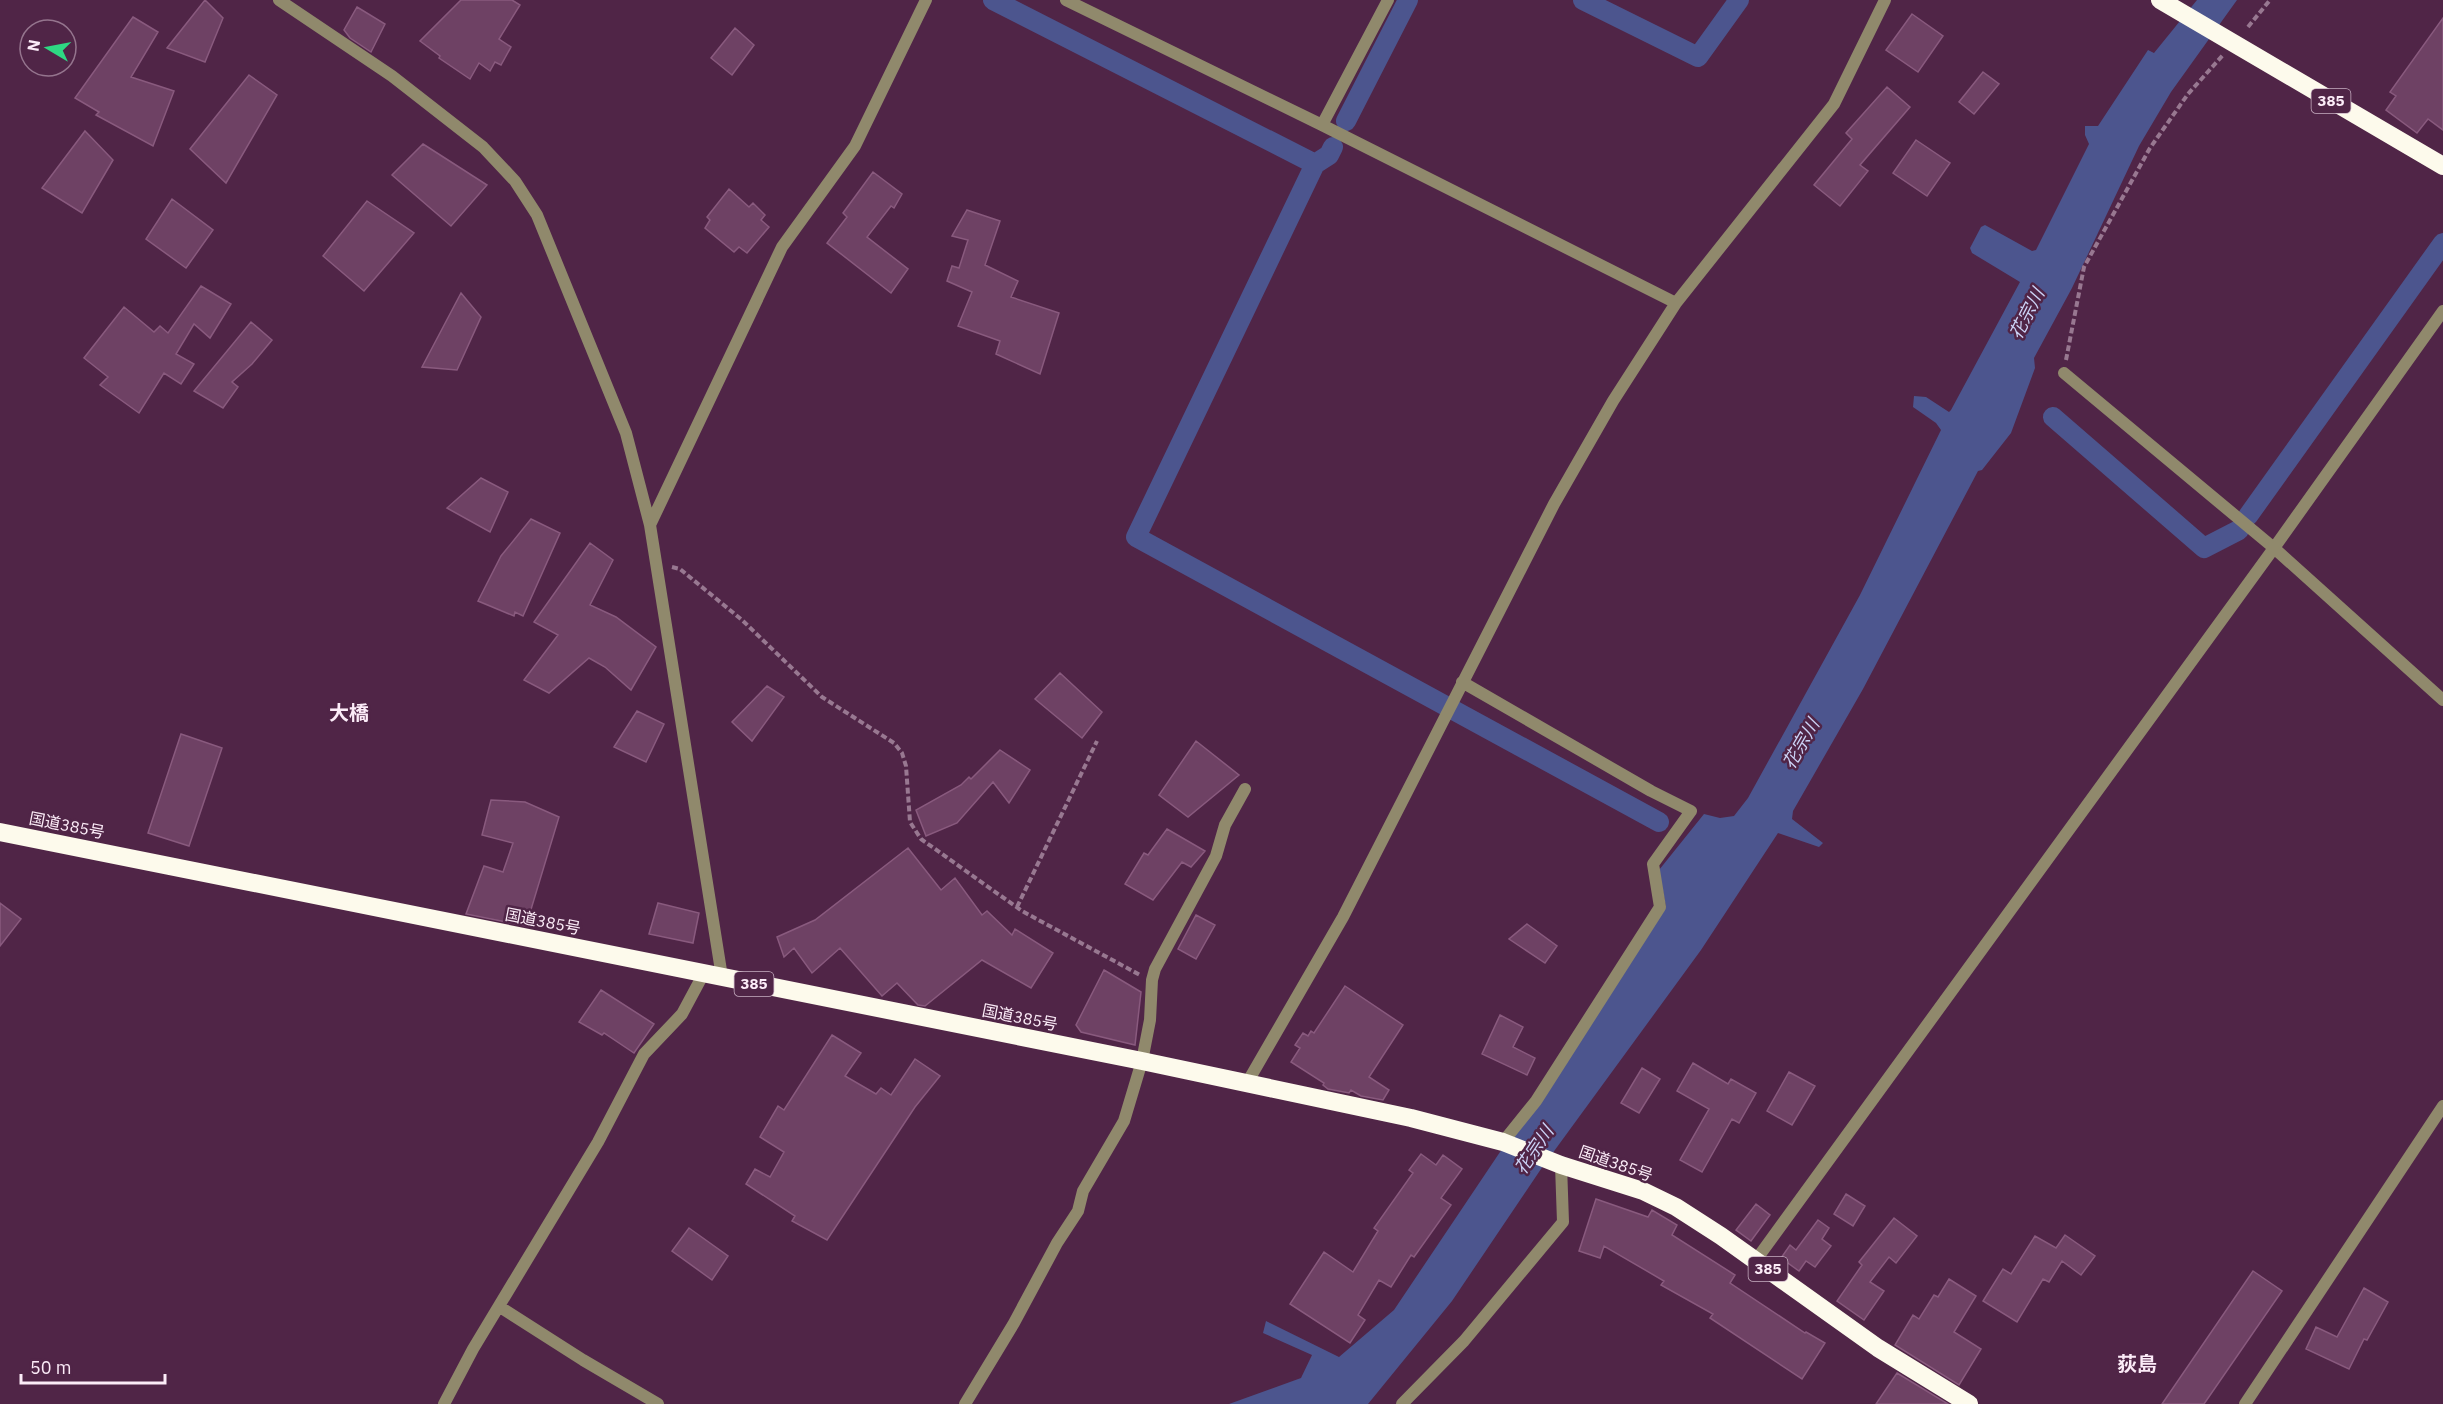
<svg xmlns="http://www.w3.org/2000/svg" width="2443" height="1404" font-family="'IBM Plex Sans','Noto Sans JP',sans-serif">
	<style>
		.water { fill: #4c558e }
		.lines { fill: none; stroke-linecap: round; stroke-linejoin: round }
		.canal { stroke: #4c558e; stroke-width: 20 }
		.building { fill: #6e4164; stroke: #895a7e; stroke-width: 1.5 }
		.path { stroke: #987891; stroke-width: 4; stroke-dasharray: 6 3; stroke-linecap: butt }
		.street { stroke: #90896c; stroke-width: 12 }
		.highway { stroke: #fdfaec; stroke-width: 18 }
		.labels { text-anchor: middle; stroke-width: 5; stroke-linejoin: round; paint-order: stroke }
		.shield { fill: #502547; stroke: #c8b0c3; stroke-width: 1.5 }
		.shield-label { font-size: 15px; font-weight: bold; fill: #fcecf8 }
		.street-label { font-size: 16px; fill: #fcecf8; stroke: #502547 }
		.water-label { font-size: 18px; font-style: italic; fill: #ccd4f7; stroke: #502547 }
		.quarter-label { font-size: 20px; font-weight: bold; fill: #fcecf8; stroke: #502547 }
	</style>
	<rect width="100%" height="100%" fill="#502547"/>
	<path class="water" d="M2197,0H2237L2171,92L2139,146L2072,288L2034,358L2035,368L2011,433L1982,470L1978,471L1863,689L1793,811L1792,819L1823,843L1819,847L1778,833L1701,950L1541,1169L1452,1301L1368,1404H1229L1301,1378L1312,1355L1263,1333L1266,1321L1339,1357L1394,1310L1500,1152L1539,1104L1666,907L1659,870L1704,814L1720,818L1734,816L1748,798L1860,595L1941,430L1936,423L1913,407L1914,396L1926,397L1949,412L1951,410L2020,282L1972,253L1970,248L1981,227L1985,225L2032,251L2036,250L2089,144L2085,135V126H2098L2148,50L2154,53Z"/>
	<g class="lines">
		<path class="canal" d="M993,0L1315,164L1136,537L1659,822
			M1583,0L1698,57L1739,0
			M1346,121L1408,0
			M1315,164L1329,155L1333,147
			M2053,417L2204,548L2239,530
			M2248,516L2443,243"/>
	</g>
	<path class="building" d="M205,0L223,18L205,62L167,48Z
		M461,0H512L520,5L499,39L511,47L501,65L495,62L490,71L479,63L470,79L439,58L440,56L420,41Z
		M357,7L385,24L371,52L350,38L344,30Z
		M1912,14L1943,36L1918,72L1886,50Z
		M133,17L158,32L131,77L174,91L153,146L96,115L99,112L75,98Z
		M2443,18V130L2428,119L2417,133L2386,110L2396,96L2390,92Z
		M735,28L754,45L732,75L711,58Z
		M1983,72L1999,84L1974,114L1959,102Z
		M249,75L277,95L226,183L190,149Z
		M1887,87L1910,107L1860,165L1868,171L1840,206L1814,185L1852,139L1846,133Z
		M85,131L113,160L82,213L42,188Z
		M1916,140L1950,163L1927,196L1893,173Z
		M423,144L487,185L451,226L392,175Z
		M873,172L902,194L894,208L891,206L867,237L908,269L891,293L827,243L847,217L843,213Z
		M729,189L749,207L753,203L765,215L761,220L769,227L747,253L739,247L734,252L705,228L710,220L707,217Z
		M172,199L213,230L186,268L146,239Z
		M367,201L414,233L364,291L323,256Z
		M967,210L1000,221L985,265L1018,281L1011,297L1059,313L1040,374L996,354L1000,341L958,326L972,292L947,281L952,266L959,268L968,240L952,236Z
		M201,286L231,304L210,338L194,324L176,354L194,364L181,384L164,373L139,413L100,385L108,377L84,358L124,307L154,332L160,326L168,333Z
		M461,293L481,317L457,370L422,367Z
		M251,322L272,340L252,364L232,382L238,387L223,408L194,391Z
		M481,478L508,492L490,532L447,508Z
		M531,519L560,533L523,616L515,612L514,616L478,601L501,556Z
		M590,543L613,560L590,605L616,617L656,647L631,690L605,667L589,658L549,693L524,680L558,635L534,622Z
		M1060,673L1102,712L1082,738L1035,699Z
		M767,686L784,697L752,741L732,722Z
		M637,711L664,724L646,762L614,747Z
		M181,734L222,748L189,846L148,833Z
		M1196,741L1239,775L1188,817L1159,795Z
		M1000,750L1030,770L1009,803L993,782L957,823L926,836L916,810L961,785L969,777L971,779Z
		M491,800L525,802L559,817L526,926L466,914L484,866L503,872L513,843L482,835Z
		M1167,829L1205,851L1191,867L1182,862L1153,900L1125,884L1144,853L1148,855Z
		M908,848L941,890L955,878L982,915L987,911L1012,935L1015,929L1053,953L1031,988L982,960L925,1006L918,1005L897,983L882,996L840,948L812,973L794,948L784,957L777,937L815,920Z
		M0,903L21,919L0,946Z
		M658,903L699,913L693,943L649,934Z
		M1196,915L1215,925L1196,959L1178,949Z
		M1527,924L1557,946L1545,963L1509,939Z
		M1104,970L1141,992L1135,1045L1081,1032L1076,1025Z
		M1345,986L1403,1025L1369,1077L1389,1090L1383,1100L1361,1096L1351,1090L1349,1093L1328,1089L1323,1085L1324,1083L1291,1062L1300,1048L1295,1045L1303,1033L1308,1036L1311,1031L1314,1033Z
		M601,990L654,1024L634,1053L604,1033L602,1035L579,1022Z
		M1500,1015L1523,1027L1513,1047L1535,1058L1527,1075L1482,1054Z
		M832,1035L861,1053L845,1076L876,1094L881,1088L891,1095L915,1059L940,1076L915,1107L827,1240L792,1221L795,1216L746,1184L755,1169L770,1177L784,1152L760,1137L778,1106L784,1110Z
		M1693,1063L1728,1084L1731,1079L1756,1093L1739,1123L1732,1119L1702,1172L1680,1160L1709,1109L1677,1091Z
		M1642,1068L1660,1079L1639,1113L1621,1103Z
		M1789,1072L1815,1086L1792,1125L1767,1111Z
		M1421,1154L1436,1165L1443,1155L1462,1169L1441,1198L1451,1205L1414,1257L1411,1255L1391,1287L1379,1280L1358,1315L1365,1320L1350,1343L1290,1304L1324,1252L1353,1272L1378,1231L1374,1228L1413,1173L1409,1170Z
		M1846,1194L1865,1206L1853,1226L1834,1214Z
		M1596,1199L1648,1217L1652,1210L1677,1225L1672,1235L1735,1275L1730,1283L1805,1333L1806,1332L1825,1343L1802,1379L1710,1318L1713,1314L1661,1285L1664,1281L1604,1246L1600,1258L1579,1251Z
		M1756,1204L1770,1215L1751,1241L1736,1230Z
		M1894,1218L1917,1236L1896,1263L1889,1257L1870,1282L1884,1291L1864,1320L1837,1301L1862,1265L1859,1262Z
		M1818,1220L1829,1228L1822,1239L1831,1246L1815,1267L1806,1261L1799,1271L1781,1258L1790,1245L1796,1250Z
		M689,1228L728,1256L712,1280L672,1251Z
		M2065,1235L2095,1256L2081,1275L2062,1261L2049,1282L2043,1279L2017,1322L1983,1301L2003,1269L2011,1274L2035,1236L2056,1248Z
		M2253,1271L2282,1291L2204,1404H2162Z
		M1949,1279L1976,1296L1954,1332L1981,1349L1959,1385L1895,1345L1913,1315L1919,1319L1934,1295L1938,1297Z
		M2364,1288L2388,1302L2367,1340L2364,1339L2349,1369L2306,1349L2316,1327L2337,1337Z
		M1897,1373L1948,1404H1876Z"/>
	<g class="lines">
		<path class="path" d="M2248,27L2270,0
			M2066,360L2084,267L2150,148L2188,94L2223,55
			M672,567L680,569L742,620L822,697L894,743L902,753L906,766L910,822L921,839L1022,911L1140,975
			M1017,907L1097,741"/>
		<path class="street" d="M279,0L392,76L483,147L515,181L537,215L626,433L650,525L722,977
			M1066,0L1322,125L1676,303
			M1322,125L1388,0
			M2064,373L2274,548L2443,700
			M650,525L782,247L855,146L926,0
			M1462,682L1651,791L1691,811L1653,864L1660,907L1536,1101L1503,1142
			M1247,1083L1343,917L1554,504L1613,401L1676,303L1834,104L1885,0
			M1756,1260L2274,548L2443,311
			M500,1307L583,1360L658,1404
			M444,1404L473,1349L598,1142L644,1054L682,1014L704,973
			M965,1404L1014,1323L1057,1243L1078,1211L1083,1191L1124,1121L1142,1061L1150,1020L1152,980L1155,969L1216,856L1225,825L1245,789
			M1402,1404L1464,1341L1563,1222L1561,1165
			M2245,1404L2443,1106"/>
		<path class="highway" d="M2160,0L2443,166
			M0,832L1142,1061L1411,1118L1503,1142L1561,1165L1643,1191L1676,1207L1721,1236L1878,1348L1969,1404"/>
	</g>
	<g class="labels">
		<g class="shield">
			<rect x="2311.5" y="89" width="39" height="24" rx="4.5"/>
			<rect x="734.5" y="972" width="39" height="24" rx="4.5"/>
			<rect x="1748.5" y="1257" width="39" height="24" rx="4.5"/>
		</g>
		<g class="shield-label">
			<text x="2331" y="106">385</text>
			<text x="754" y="989">385</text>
			<text x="1768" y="1274">385</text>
		</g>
		<g class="street-label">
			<text transform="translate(67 825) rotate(11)" y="6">国道385号</text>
			<text transform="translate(543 921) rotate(11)" y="6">国道385号</text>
			<text transform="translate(1020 1017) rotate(11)" y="6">国道385号</text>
			<text transform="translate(1616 1163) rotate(19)" y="6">国道385号</text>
		</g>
		<g class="water-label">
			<text transform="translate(2027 314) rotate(-63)" y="6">花宗川</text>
			<text transform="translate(1801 744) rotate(-60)" y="6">花宗川</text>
			<text transform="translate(1534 1150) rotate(-56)" y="6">花宗川</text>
		</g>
		<g class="quarter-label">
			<text x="349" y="720">大橋</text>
			<text x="2137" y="1371">荻島</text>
		</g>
	</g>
	<g transform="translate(48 48) rotate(280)"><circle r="28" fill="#502547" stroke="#95758e" stroke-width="1.5"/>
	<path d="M0-4.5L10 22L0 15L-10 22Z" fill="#2ed883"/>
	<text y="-9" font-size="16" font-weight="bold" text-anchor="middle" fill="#fcecf8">N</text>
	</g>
	<path d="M21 1374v9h144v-9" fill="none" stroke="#fcecf8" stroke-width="3"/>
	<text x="30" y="1374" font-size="18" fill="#fcecf8" stroke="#502547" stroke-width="4.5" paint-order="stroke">50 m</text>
</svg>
